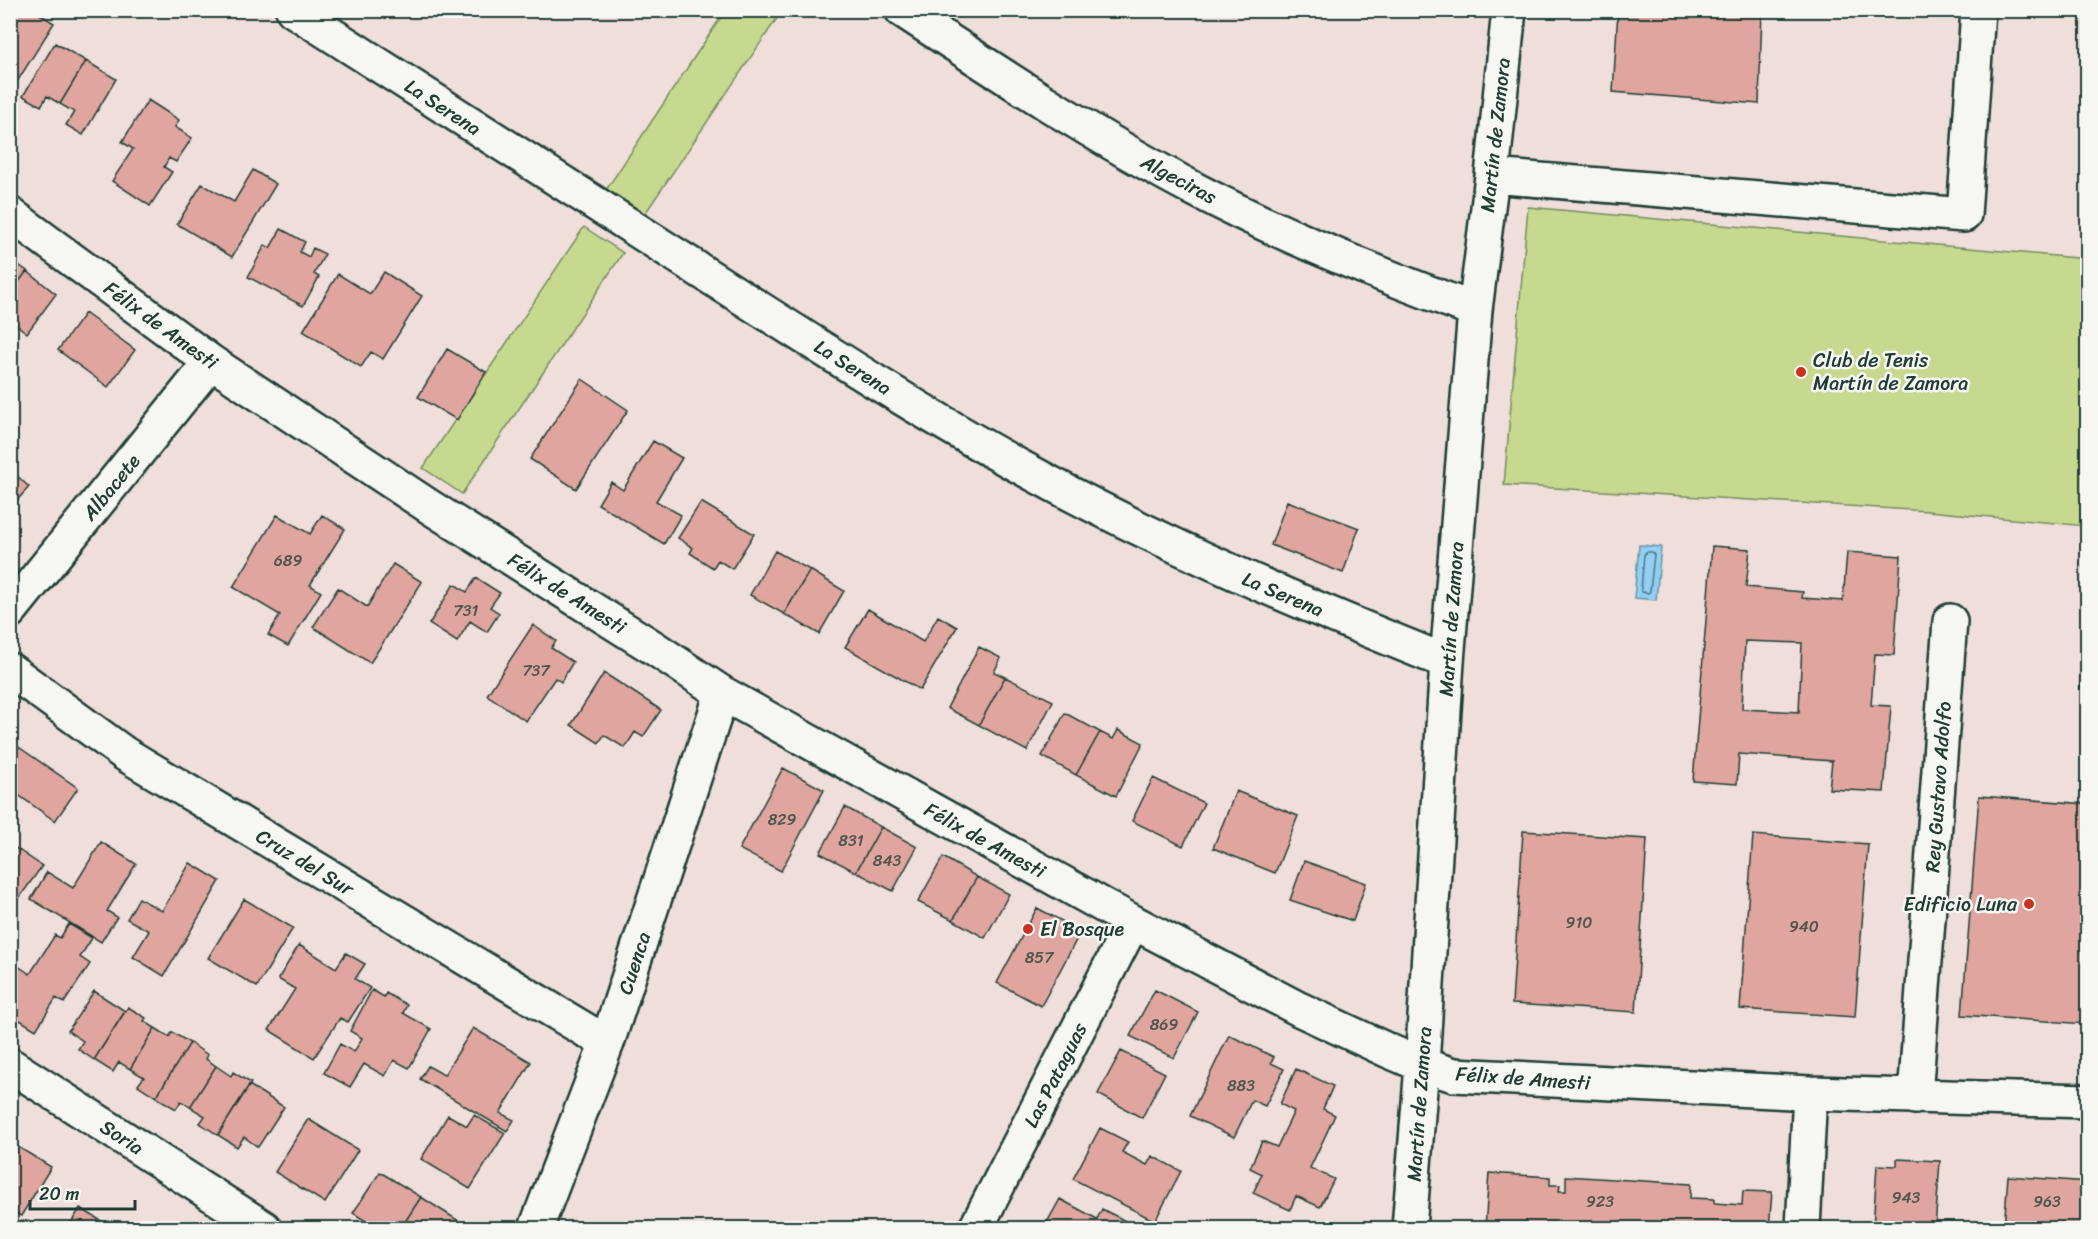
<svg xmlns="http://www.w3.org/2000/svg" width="2098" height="1239" font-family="Sriracha,sans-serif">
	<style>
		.green { fill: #c7d98e; stroke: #738b61; stroke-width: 1.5 }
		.water { fill: #93cff3; stroke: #6595a7; stroke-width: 1.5 }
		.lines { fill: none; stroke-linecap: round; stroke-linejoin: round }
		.shore { stroke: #4d7780; stroke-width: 1.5 }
		.building { fill: #dfa59e; stroke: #1f3d34; stroke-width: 1.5; fill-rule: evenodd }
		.minor-casing { stroke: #1f3d34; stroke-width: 38 }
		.minor { stroke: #f6f6f2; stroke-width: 33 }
		.poi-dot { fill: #c8321e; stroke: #f6f6f2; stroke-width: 2 }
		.labels { text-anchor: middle; stroke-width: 5; stroke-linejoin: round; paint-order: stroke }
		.number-label { font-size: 16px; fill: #4f574e }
		.street-label { font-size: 20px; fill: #1f3d34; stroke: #f6f6f2 }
		.poi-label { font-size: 20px; fill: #1f3d34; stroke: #f6f6f2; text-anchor: start }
	</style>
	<rect width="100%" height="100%" fill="#efded9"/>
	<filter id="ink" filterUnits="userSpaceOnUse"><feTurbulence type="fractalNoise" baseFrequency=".0167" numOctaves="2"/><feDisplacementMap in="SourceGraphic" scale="12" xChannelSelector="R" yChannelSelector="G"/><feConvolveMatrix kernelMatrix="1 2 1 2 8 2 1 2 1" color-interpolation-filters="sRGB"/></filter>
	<g filter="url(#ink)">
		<path class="green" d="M725,11H782L636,227L598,202Z
			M1528,207L2087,259V526L1928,511L1504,485Z
			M584,227L623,253L462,494L423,468Z"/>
		<path class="water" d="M1639,545L1661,547L1656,600L1634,598Z"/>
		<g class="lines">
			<path class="shore" d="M1646,552H1652L1654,555L1650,591L1648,593L1642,592L1641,590L1644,555Z"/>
		</g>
		<path class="building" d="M10,10H33L54,23L10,93Z
			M1618,10H1762L1759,104L1613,92Z
			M55,43L86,61L60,104L47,96L41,106L23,96Z
			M86,61L116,79L83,135L66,125L74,112L60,104Z
			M148,100L179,120L175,127L192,138L176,162L169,158L164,167L172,172L150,206L112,181L133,149L122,142Z
			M253,170L276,184L232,257L177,224L202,184L234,202Z
			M281,229L305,242L300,252L309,257L313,248L325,254L314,274L319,277L303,306L248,277L265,245L270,248Z
			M10,259L27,271L10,293Z
			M27,271L56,294L27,333L10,320V293Z
			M384,272L422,296L383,359L371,352L361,367L303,331L338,274L370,294Z
			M85,313L135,350L108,387L58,350Z
			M447,349L486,372L457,420L418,397Z
			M582,379L628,410L576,489L530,459Z
			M653,441L682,458L656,501L681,515L664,544L598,504L611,482L623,490Z
			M10,469L29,487L10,508Z
			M1287,501L1359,528L1343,573L1271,545Z
			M701,502L754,534L732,569L718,560L713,568L690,553L693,548L678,538Z
			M277,515L310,534L322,515L345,529L310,585L321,592L288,646L268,635L280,615L233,587Z
			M1712,546L1750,549L1746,587L1803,592L1802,598L1843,601L1847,552L1901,556L1894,655L1875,654L1871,705L1891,706L1884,792L1829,789L1832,761L1739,754L1737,784L1693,781ZM1745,641L1802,643L1799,712L1742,709Z
			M775,551L810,570L784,614L750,595Z
			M393,564L422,582L370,663L313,627L338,588L367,607Z
			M810,570L844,591L819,634L784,614Z
			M476,578L500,593L490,607L499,613L487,632L470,621L457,642L429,624L454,584L467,592Z
			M868,609L923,642L938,616L957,627L920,690L845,647Z
			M533,625L556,641L551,648L573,662L561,682L555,678L526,721L487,695Z
			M979,647L1001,658L994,672L1005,677L979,725L947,708Z
			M2081,663H2088V690L2080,689Z
			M604,673L661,710L643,737L635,732L625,748L604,735L599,743L571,725Z
			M1005,677L1053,701L1027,751L979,725Z
			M1065,713L1100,732L1076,775L1042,756Z
			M1118,730L1143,743L1116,796L1076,775L1100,732L1113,739Z
			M10,741L78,788L55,821L10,789Z
			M783,768L824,790L781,871L739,849Z
			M1153,778L1204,803L1183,846L1132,821Z
			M1236,791L1298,816L1275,873L1213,848Z
			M1979,796L2088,804L2086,1024L1962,1015Z
			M845,807L881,827L856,872L820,853Z
			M881,827L917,847L893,891L856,872Z
			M1523,831L1647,839L1636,1012L1512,1004Z
			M1753,835L1868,844L1855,1017L1740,1009Z
			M101,842L136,864L107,911L117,917L101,942L31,899L47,872L73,888Z
			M10,844L42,866L12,908L10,907Z
			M943,857L977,877L953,920L918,902Z
			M1304,861L1366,883L1353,921L1290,900Z
			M190,863L220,881L164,976L133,957L149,931L127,919L139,898L162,911Z
			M977,877L1009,894L985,938L953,920Z
			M244,899L293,928L257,987L208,958Z
			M1037,908L1081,931L1041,1006L997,983Z
			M69,924L92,938L80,957L90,964L64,1003L56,998L36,1030L10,1014V965L12,962L30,974L55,935L60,938Z
			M299,945L336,968L346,953L365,964L355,979L370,988L348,1022L340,1018L314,1058L269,1030L295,989L278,979Z
			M372,990L384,997L386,993L407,1005L403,1013L431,1029L409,1068L394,1060L385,1076L364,1064L350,1087L324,1073L340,1044L354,1052L362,1038L350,1031Z
			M1155,990L1198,1012L1174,1058L1130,1036Z
			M94,991L125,1011L94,1060L78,1049L83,1041L68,1031Z
			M128,1007L146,1018L144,1021L155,1028L130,1069L119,1062L113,1072L94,1060Z
			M155,1028L169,1037L172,1032L190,1043L156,1097L138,1085L144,1077L130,1069Z
			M473,1028L531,1062L500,1113L514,1120L507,1131L420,1079L428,1066L444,1075Z
			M1229,1035L1274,1057L1271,1063L1284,1069L1265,1106L1252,1100L1234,1137L1190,1116Z
			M190,1043L208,1055L206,1059L216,1066L190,1107L181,1101L176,1109L156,1097Z
			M1121,1051L1165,1073L1142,1118L1098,1094Z
			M216,1066L231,1076L233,1072L251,1083L218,1135L200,1123L205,1116L190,1107Z
			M1296,1069L1333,1086L1323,1109L1335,1115L1310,1168L1334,1179L1320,1207L1296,1196L1290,1210L1253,1193L1262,1174L1250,1168L1262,1141L1277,1147L1294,1111L1280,1104Z
			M249,1085L284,1107L258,1147L244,1137L237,1147L218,1135Z
			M448,1115L467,1126L474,1115L505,1133L470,1189L421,1159Z
			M308,1119L358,1150L325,1203L275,1172Z
			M1100,1128L1128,1142L1122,1152L1147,1165L1152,1156L1181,1171L1155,1221L1073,1179Z
			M10,1142L51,1167L21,1216L10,1211Z
			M1897,1159L1940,1161L1935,1228H1873L1877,1165L1897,1166Z
			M380,1172L421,1197L401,1228H377L353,1213Z
			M1489,1173L1550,1177V1185H1560L1559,1191H1566V1176L1691,1184L1690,1198L1714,1199V1203L1742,1205L1743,1191L1772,1192L1769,1228H1485Z
			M2008,1176L2088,1182L2087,1228H2004Z
			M421,1197L465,1225L463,1228H401Z
			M1060,1199L1097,1219L1102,1209L1139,1228H1044Z
			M80,1208L113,1228H68Z"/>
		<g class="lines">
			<g class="minor-casing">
				<path id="minor" d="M293,10C439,104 585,198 732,291C829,353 927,416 1028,471C1163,545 1305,605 1447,662
					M902,10C998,73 1094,136 1196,190C1286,237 1380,275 1475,310
					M1492,176L1964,215L1978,10
					M10,214L211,362L430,507L654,648L722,693L1133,922L1299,1009L1389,1051L1422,1065L1454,1075L1810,1093L2088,1101
					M10,611L211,362
					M10,670L125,754L607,1043
					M10,1065L264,1228
					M1915,1097L1950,621
					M536,1228L607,1043L722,693
					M976,1228L1133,922
					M1409,1228L1422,1065L1447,662L1475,310L1492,176L1509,10
					M1803,1228L1810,1093"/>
			</g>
			<use href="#minor" class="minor"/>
		</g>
	</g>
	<g class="poi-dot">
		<circle cx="1801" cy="372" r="6"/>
		<circle cx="2029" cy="904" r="6"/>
		<circle cx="1028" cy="929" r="6"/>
	</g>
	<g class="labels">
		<g class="number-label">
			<text x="288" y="566">689</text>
			<text x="466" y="616">731</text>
			<text x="536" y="676">737</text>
			<text x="782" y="825">829</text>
			<text x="851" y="846">831</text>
			<text x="887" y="866">843</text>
			<text x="1579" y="928">910</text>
			<text x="1804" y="932">940</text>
			<text x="1039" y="963">857</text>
			<text x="1164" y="1030">869</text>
			<text x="1241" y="1091">883</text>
			<text x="1906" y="1203">943</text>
			<text x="1600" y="1207">923</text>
			<text x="2047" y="1207">963</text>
		</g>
		<g class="street-label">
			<text transform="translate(443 107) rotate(33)" y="7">La Serena</text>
			<text transform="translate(1495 135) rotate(-84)" y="7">Martín de Zamora</text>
			<text transform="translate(1179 179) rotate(28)" y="7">Algeciras</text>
			<text transform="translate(161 325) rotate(36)" y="7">Félix de Amesti</text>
			<text transform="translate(853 367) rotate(32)" y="7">La Serena</text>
			<text transform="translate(111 487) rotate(-51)" y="7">Albacete</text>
			<text transform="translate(567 593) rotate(32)" y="7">Félix de Amesti</text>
			<text transform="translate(1283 594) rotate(23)" y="7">La Serena</text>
			<text transform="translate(1451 619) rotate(-86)" y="7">Martín de Zamora</text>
			<text transform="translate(1938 787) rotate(-86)" y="7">Rey Gustavo Adolfo</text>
			<text transform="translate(985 840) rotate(29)" y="7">Félix de Amesti</text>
			<text transform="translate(305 862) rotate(31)" y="7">Cruz del Sur</text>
			<text transform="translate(634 963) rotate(-72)" y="7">Cuenca</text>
			<text transform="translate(1055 1075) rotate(-63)" y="7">Las Pataguas</text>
			<text transform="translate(1523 1078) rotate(4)" y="7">Félix de Amesti</text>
			<text transform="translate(1419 1104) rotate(-86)" y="7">Martín de Zamora</text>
			<text transform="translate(122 1137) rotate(33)" y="7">Soria</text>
		</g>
		<g class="poi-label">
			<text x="1813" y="367">Club de Tenis<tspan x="1813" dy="23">Martín de Zamora</tspan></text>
			<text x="2017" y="911" text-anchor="end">Edificio Luna</text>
			<text x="1040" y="936">El Bosque</text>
		</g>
	</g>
	<rect width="2098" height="1239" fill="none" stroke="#f6f6f2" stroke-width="36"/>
	<rect x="18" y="18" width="2062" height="1203" fill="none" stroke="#1f3d34" stroke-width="2" filter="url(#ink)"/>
	<path d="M30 1200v9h105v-9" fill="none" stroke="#1f3d34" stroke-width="3"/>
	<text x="39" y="1200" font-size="18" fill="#1f3d34" stroke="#f6f6f2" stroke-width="4.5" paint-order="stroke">20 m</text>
</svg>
